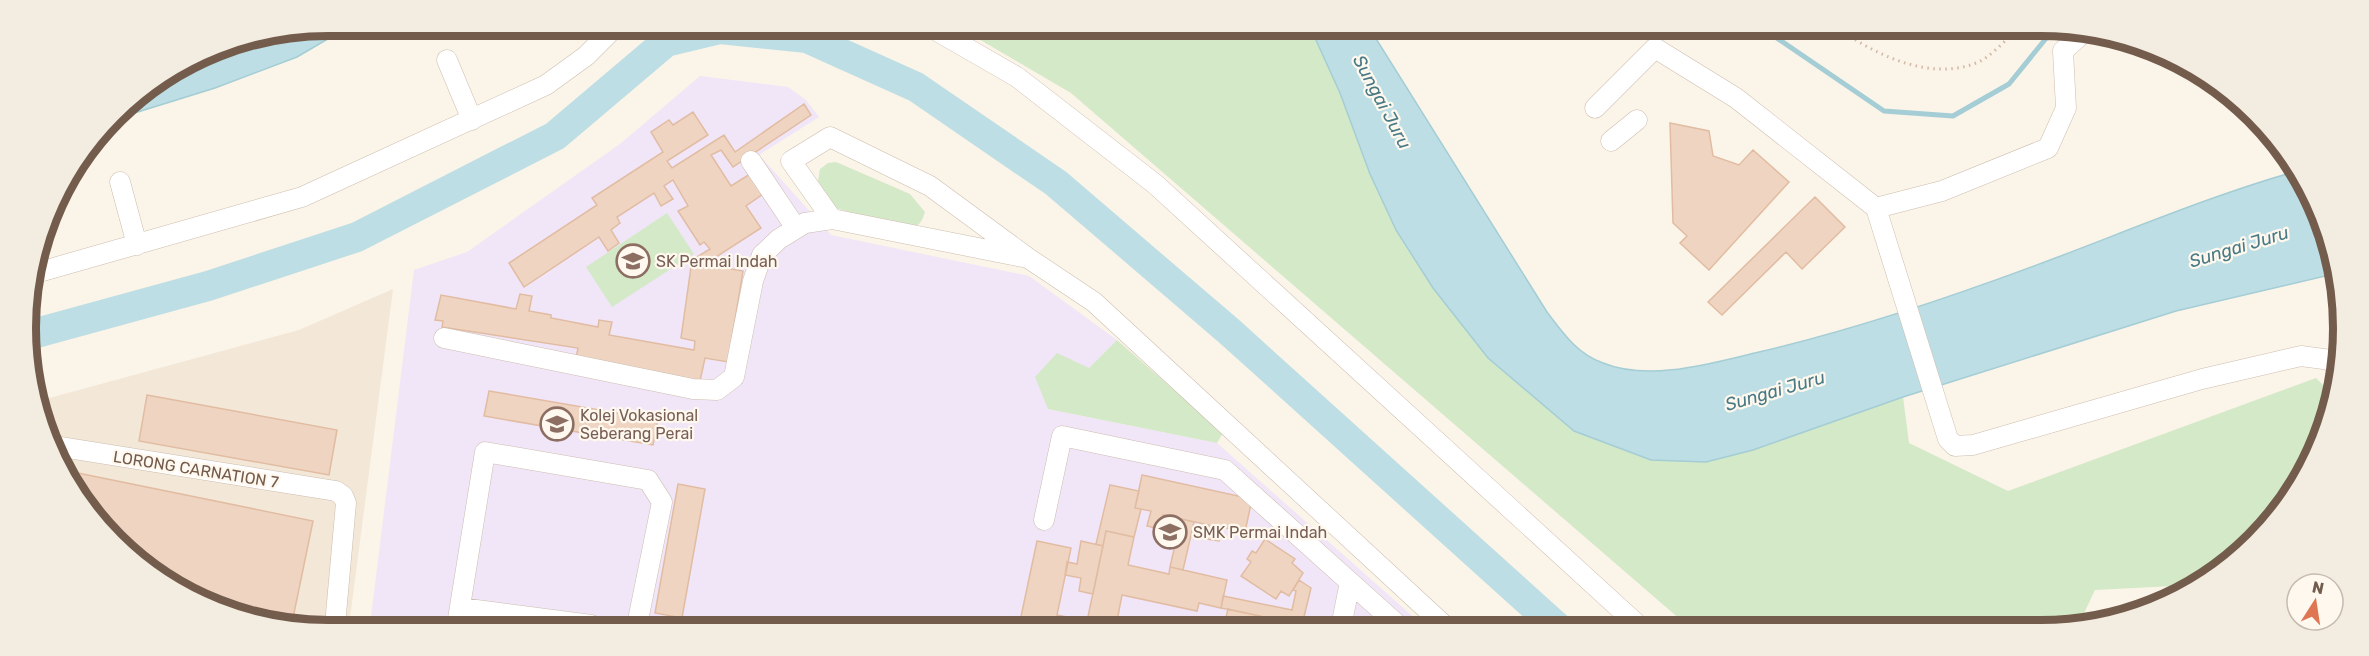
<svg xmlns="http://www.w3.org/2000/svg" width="2369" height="656" font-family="Rubik,sans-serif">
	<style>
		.residential { fill: #f3e7d7 }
		.education { fill: #f1e5f8 }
		.green { fill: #d4e9c7 }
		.water { fill: #bddee4; stroke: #a4cdd5; stroke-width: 1.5 }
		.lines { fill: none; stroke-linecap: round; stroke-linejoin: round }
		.stream { stroke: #a4cdd5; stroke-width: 5 }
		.river { stroke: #bddee4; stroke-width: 30 }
		.building { fill: #efd5c1; stroke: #e1bca2; stroke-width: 1.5 }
		.minor-casing { stroke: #cdbdaf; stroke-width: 21 }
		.path { stroke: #d4b8a4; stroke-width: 3; stroke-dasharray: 1.5 4.5; stroke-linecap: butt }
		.minor { stroke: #fff; stroke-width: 20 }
		.labels { text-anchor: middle; stroke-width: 4.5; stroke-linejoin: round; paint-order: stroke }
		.education-label { font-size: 16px; fill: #785e54; stroke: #fef8ee; text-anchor: start }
		.street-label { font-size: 16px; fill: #745c4d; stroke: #fef8ee }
		.water-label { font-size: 18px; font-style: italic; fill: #487a86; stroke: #fef8ee }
		.rim { fill: none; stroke: #745c4d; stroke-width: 8 }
	</style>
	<rect width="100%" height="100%" fill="#fbf4e8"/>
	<path class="residential" d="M393,289L349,625H269L160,580L88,512L35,402L299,330Z"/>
	<path class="education" d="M700,76L788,87L806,100L819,117L759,155L831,235L1029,276L1117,340L1048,409L1217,443L1418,621L1421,627L370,625L414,270L467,252L620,144Z"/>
	<path class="green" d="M960,28L1311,29L1340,93L1370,174L1396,230L1433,288L1488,358L1573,431L1651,460L1706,462L1753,450L1903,397L1909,443L2008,491L2316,378L2334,396L2303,479L2241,555L2193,585L2095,590L2077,628L1689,627L1071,93Z
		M836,162L910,194L925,212C922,222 919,227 908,228L835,208L818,181L820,169L828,163Z
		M667,213L694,254L612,307L586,267Z
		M1117,340L1223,433L1217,443L1048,409L1035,377L1057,353L1089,368Z"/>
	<path class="water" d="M328,26H350L297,57L215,88L115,119L128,101L213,48Z
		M1311,29H1370L1547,312C1563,333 1577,354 1603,363C1650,382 1712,363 1759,352C1858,329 1963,293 2058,257C2137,227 2216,194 2297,171L2338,273L2176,311L1903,397L1753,450L1706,462L1651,460L1574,431L1488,358L1433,288L1396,230L1370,174L1340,93Z"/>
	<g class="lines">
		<path class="stream" d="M1765,30L1884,111L1953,116L2009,84L2052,31"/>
		<path class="river" d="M29,335L208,286L357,237L555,136L666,42L720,29L807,38L916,87L1056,183L1230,332L1557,627"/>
	</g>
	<path class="building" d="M804,104L811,115L733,167L721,150L711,155L731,186L750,174L763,194L746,206L761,228L705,264L743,271L728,362L705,358L700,381L576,359L578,348L442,327L443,321L435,320L441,295L516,309L520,294L532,296L529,311L551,315V318L598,327L599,320L612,322L609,335L694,350L695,341L681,338L692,260L710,249L704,242L700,245L678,211L688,206L673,180L664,186L673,199L661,206L654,193L617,217L620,223L611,230L619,243L608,251L599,237L524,287L509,263L597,205L592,198L663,152L651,132L669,120L673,125L693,112L708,135L667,161L672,168L724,135L735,152Z
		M1670,123L1709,131L1713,156L1739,165L1753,150L1789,182L1709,270L1680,243L1687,236L1673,223Z
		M1815,197L1845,227L1802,269L1786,252L1722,315L1708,302Z
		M489,391L658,420L653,445L484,416Z
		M147,395L337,430L329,475L139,441Z
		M68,471L313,521L293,618L216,603L160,580L88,512Z
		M1142,475L1252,499L1245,532L1222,527L1219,541L1206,539L1209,525L1163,515L1160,529L1147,526L1151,511L1135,508Z
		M678,484L705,489L682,618L655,613Z
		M1110,485L1139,491L1135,508L1141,509L1134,537L1106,531L1103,546L1096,544Z
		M1181,519L1194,522L1183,570L1170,567Z
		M1106,531L1134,537L1128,565L1169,574L1170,567L1227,580L1221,608L1199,603L1197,611L1122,595L1116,626H1086Z
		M1265,539L1295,559L1292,563L1303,573L1289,596L1281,591L1276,599L1241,576L1251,562L1247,559L1252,551L1256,553Z
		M1037,541L1071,548L1057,615L1054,626H1019Z
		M1081,541L1103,546L1093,594L1079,591L1081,578L1065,575L1067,562L1077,564Z
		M1299,580L1311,588L1302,625L1221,608L1223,596L1292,610L1296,591L1293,590Z
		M1228,609L1279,620L1278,627L1224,626Z
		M1057,615L1087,621L1086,626H1054Z"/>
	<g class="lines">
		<g class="minor-casing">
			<path id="minor" d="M930,27L1017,77L1155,184L1640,627
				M447,60L472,120
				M1595,108L1655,48L1736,98L1876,208L1942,191L2048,148L2066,108L2063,51L2085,31
				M1611,141L1637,120
				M751,161L796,228
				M120,182L137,245
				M1876,208L1948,439L1955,446L1973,445L2202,379L2301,356L2331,360L2338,371
				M1028,258L832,219L791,161L830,137L930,186L1028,258L1094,302L1446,627
				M36,273L302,197L546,85L586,56L616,26
				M444,338L693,389L717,390L734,377L753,281L762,255L779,239L805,223L832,219
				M55,446L336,491L343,496L346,503L335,625
				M1044,520L1062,436L1225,470L1400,627
				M461,608L591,625
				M457,625L485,452L648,480L662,502L637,625
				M1341,627L1350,582"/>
		</g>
		<path class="path" d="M1840,30C1878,56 1931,81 1976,63C1990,58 2004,41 2016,31"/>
		<use href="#minor" class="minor"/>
	</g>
	<defs>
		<g id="school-ring" transform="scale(1.725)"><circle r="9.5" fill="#fef8ee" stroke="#8d6e63" stroke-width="1.5"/><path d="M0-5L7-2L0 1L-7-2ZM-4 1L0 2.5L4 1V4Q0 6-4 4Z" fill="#8d6e63"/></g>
		<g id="university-ring" transform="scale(1.725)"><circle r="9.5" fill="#fef8ee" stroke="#8d6e63" stroke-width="1.5"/><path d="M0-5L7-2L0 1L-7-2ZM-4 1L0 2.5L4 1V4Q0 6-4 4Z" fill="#8d6e63"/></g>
	</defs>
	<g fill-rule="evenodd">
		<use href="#school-ring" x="633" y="261"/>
		<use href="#university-ring" x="557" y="424"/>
		<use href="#school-ring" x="1170" y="532"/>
	</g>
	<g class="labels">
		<g class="education-label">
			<text x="656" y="267">SK Permai Indah</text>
			<text x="580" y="421">Kolej Vokasional<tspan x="580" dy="18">Seberang Perai</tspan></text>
			<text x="1193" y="538">SMK Permai Indah</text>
		</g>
		<g class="street-label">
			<text transform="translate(196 469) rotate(9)" y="6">LORONG CARNATION 7</text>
		</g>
		<g class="water-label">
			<text transform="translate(1382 102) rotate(62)" y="6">Sungai Juru</text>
			<text transform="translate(2239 247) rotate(-17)" y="6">Sungai Juru</text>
			<text transform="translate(1775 391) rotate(-16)" y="6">Sungai Juru</text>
		</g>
	</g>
	<path d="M0 0H2369V656H0ZM328 36H2041A292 292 0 0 1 2333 328V328A292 292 0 0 1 2041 620H328A292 292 0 0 1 36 328V328A292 292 0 0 1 328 36Z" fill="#f3ece1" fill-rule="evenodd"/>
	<path class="rim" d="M328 36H2041A292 292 0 0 1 2333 328V328A292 292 0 0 1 2041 620H328A292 292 0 0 1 36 328V328A292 292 0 0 1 328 36Z"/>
	<g transform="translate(2315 602) rotate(12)"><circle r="28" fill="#fef8ee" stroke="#c7baae" stroke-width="1.5"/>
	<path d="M0-4.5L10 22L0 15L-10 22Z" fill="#de7654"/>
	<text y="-9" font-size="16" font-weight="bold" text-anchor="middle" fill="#745c4d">N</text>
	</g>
</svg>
